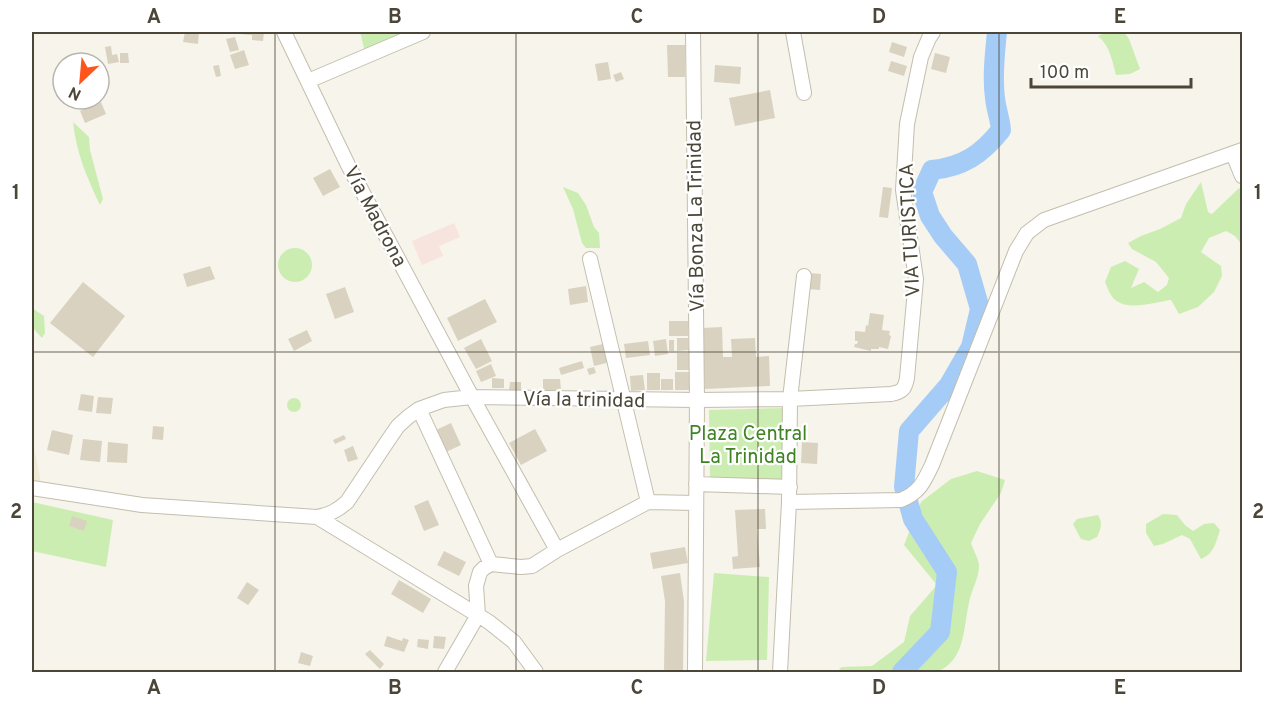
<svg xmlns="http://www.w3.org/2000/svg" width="1274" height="704" font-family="Overpass,sans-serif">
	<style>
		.education { fill: #f0ebd4 }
		.medical { fill: #f7e4df }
		.green { fill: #ccedb2 }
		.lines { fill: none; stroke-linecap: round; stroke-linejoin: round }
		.river { stroke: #a5ccf6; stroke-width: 20 }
		.building { fill: #d9d2c0 }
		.minor-casing { stroke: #c3bead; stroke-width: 16 }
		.minor { stroke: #fff; stroke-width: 14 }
		.grid { fill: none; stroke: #4c4638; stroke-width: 1.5; stroke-opacity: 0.55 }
		.labels { text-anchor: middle; stroke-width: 4.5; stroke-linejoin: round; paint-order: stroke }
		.street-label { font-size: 20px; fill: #4c4638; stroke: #fff }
		.park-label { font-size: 20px; fill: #3f8325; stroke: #fff }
		.neatline { fill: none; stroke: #4c4638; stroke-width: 2 }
		.grid-label { font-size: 20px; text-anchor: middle; font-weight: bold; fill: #4c4638 }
	</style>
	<rect width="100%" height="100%" fill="#f6f4eb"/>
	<path class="education" d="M32,435V436L41,483L32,481Z"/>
	<path class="medical" d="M454,223L460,237L439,246L443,256L422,265L412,241Z"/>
	<path class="green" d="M360,32H417L372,55L364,48Z
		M1106,32H1124L1129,39L1140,69L1130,74L1116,75C1112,60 1110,46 1098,36Z
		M73,122L89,137L90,150L103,199L100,205C87,178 76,152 73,122Z
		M1201,182L1208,212L1212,214L1239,188L1242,192V245L1235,236L1226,231L1209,238L1201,252L1221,266L1222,276L1214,292L1198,307L1179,314L1171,300C1154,302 1129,312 1114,299C1110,295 1107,287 1105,282L1111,267L1125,261L1139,269L1131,288L1144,282L1158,292L1167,285L1169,278L1156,262L1132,249L1128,243L1141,236L1160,229L1181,218L1186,204Z
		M563,187L578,193L586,205L594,227L599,233L600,248H586L582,243L573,209Z
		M278 265a17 17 0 1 1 34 0a17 17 0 1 1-34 0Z
		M32,308L44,316L45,333L42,338L32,327Z
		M287 405a7 7 0 1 1 14 0a7 7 0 1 1-14 0Z
		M785,408L787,480L710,481L709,410Z
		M977,471L1005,480L1001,493L980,524L971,543C973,550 979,559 979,566C979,578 971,591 969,603C963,628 966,660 937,672H843L839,669L842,667L872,666L904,642L910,616L937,585L904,545L921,502L951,479Z
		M32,502L113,520L106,567L32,551Z
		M1163,514L1177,515L1185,525L1193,531L1204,524L1214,523L1220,530C1216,542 1214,554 1201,559L1190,539L1182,535L1163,544L1154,546L1146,533V524Z
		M1098,515C1103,523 1101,529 1097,537L1089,541L1081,539L1073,524L1077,519Z
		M714,573L769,577L767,660L706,661Z"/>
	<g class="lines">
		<path class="river" d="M902,672L940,632L947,572L913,519L904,487L909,431L949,385L971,347L980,309L967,264L943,236L930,216L922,192L932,170C963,167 982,154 1001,130C1000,118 996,109 995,98C992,76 995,53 997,32"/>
	</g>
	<path class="building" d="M185,32H199L198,44L183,42Z
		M240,32H264L263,41L252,40V35L240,34Z
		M235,37L239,50L230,52L226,39Z
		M892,42L907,47L904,57L889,52Z
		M667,45H685V77H668Z
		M111,46L112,55L117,54L119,62L108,64L105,47Z
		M244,50L249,65L235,69L230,55Z
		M120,53H128L129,63H120Z
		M935,53L950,57L946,73L931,69Z
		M891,61L907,66L904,76L888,71Z
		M608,62L611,79L598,81L595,64Z
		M219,65L221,76L216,77L213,66Z
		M715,65L741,67L740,84L714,82Z
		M621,72L624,79L616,82L613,75Z
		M770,90L775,118L735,126L729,98Z
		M101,102L106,114L85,123L80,111Z
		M330,169L340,187L323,196L313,178Z
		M883,187L892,188L888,218L879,217Z
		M210,266L215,279L187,287L183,274Z
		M809,273L821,274L820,290L808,289Z
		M83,282L125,316L93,357L50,323Z
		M586,286L588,302L570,305L568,289Z
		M345,287L354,312L335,319L326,294Z
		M485,299L497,322L458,341L447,318Z
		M870,313L884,315L882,330L890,331L889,335L891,336L888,349L879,347V349H871V351L854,347L855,344H857L858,341H855V331L865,332L866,325L868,326Z
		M669,321H688V336H669Z
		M722,327L723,357H732L731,339L755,338L756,357L769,356L770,386L705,389L702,328Z
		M307,330L312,341L294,351L288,339Z
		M677,338H688L689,350L677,351Z
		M481,339L492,361L476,369L464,348Z
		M666,339L668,354L655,356L653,341Z
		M669,340H674V351H669Z
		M648,341L650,355L626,358L624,344Z
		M607,343L611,362L594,366L590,347Z
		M677,353H689V370H677Z
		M582,361L584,368L561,375L559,368Z
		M491,364L496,376L481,382L476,371Z
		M594,367L596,373L589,375L587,369Z
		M675,372H691L690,390H675Z
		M647,373H660V390H647Z
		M643,375L645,390L631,391L630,376Z
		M492,378L504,379V388H492Z
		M543,379H560L561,390L543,391Z
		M661,379H673V390H661Z
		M510,382H521V391H509Z
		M81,394L94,396L92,412L78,410Z
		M98,397L113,398L111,414L96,413Z
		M451,423L461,445L446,452L436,430Z
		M153,426L164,427L163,440L152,439Z
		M535,429L547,451L521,465L509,443Z
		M52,430L73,435L69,455L47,450Z
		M344,435L346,439L335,444L333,440Z
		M83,439L102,441L100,462L80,460Z
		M108,442L128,444L127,463L107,462Z
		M802,442L818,443L817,464L801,463Z
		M353,446L358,459L348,462L344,450Z
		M428,500L439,525L424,531L414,506Z
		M765,509L766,529H757L760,567L733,569L732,557L738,556L735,510Z
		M72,516L87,521L84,531L69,526Z
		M685,547L688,563L653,569L650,553Z
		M444,551L466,562L459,576L437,565Z
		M680,573L684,601L683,672H664L665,601L661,576Z
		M399,580L431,599L423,613L391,594Z
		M247,582L259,590L248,605L237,598Z
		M387,636L402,641L403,638L409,640L404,652L384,646Z
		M434,636L446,637L444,649L433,648Z
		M418,639L429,640L428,649L417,647Z
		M370,650L384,664L380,669L365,654Z
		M301,652L313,656L310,666L298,663Z"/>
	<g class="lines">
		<g class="minor-casing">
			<path id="minor" d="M284,32L348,165L472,397L557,550
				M693,32L697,400L695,672
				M793,32L804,93
				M308,81L423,32
				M1233,154L1242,176
				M590,259L648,502
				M419,409L491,564
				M696,484L790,487
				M32,488L142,505L317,517C329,515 337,511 347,502L389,439L398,426L408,417L419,409L444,400L472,397L697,400L790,399L891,394C902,392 905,389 907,378L916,279L903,190L907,124L921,57L929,38L933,32
				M789,502L901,500C919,493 924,482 932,465L1016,251L1027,233L1044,220L1242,150
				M317,517L489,622L514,642L536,672
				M445,672L478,615L476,586L480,572L484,568L491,564L521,567L532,566L557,550L648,502L695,503
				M780,672L789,502L790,399L804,276"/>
		</g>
		<use href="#minor" class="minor"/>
	</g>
	<path class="grid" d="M275,32V672M516,32V672M758,32V672M999,32V672M32,352H1242"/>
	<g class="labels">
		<g class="street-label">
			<text transform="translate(376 216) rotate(62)" y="7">Vía Madrona</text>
			<text transform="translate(695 216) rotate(-91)" y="7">Vía Bonza La Trinidad</text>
			<text transform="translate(909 230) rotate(-93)" y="7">VIA TURISTICA</text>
			<text transform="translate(584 399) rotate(1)" y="7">Vía la trinidad</text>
		</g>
		<g class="park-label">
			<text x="748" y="440">Plaza Central<tspan x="748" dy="23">La Trinidad</tspan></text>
		</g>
	</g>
	<rect width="1274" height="704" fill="none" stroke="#ffffff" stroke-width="66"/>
	<g transform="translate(81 81) rotate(206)"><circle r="28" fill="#ffffff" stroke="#b7b5af" stroke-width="1.5"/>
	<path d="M0-4.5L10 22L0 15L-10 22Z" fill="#ff551a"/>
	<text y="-9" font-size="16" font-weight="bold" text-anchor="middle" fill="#4c4638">N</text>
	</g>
	<path d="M1031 78v9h160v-9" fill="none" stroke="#4c4638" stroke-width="3"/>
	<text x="1040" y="78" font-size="18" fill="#4c4638" stroke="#ffffff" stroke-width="4.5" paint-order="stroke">100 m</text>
	<rect x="33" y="33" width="1208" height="638" class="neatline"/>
	<g class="grid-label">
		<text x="154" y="23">A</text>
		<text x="395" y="23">B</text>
		<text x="637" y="23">C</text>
		<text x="879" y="23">D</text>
		<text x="1120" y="23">E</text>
		<text x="16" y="199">1</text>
		<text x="1258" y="199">1</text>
		<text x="16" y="518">2</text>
		<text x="1258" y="518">2</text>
		<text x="154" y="694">A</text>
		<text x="395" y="694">B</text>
		<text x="637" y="694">C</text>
		<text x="879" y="694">D</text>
		<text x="1120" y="694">E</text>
	</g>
</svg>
